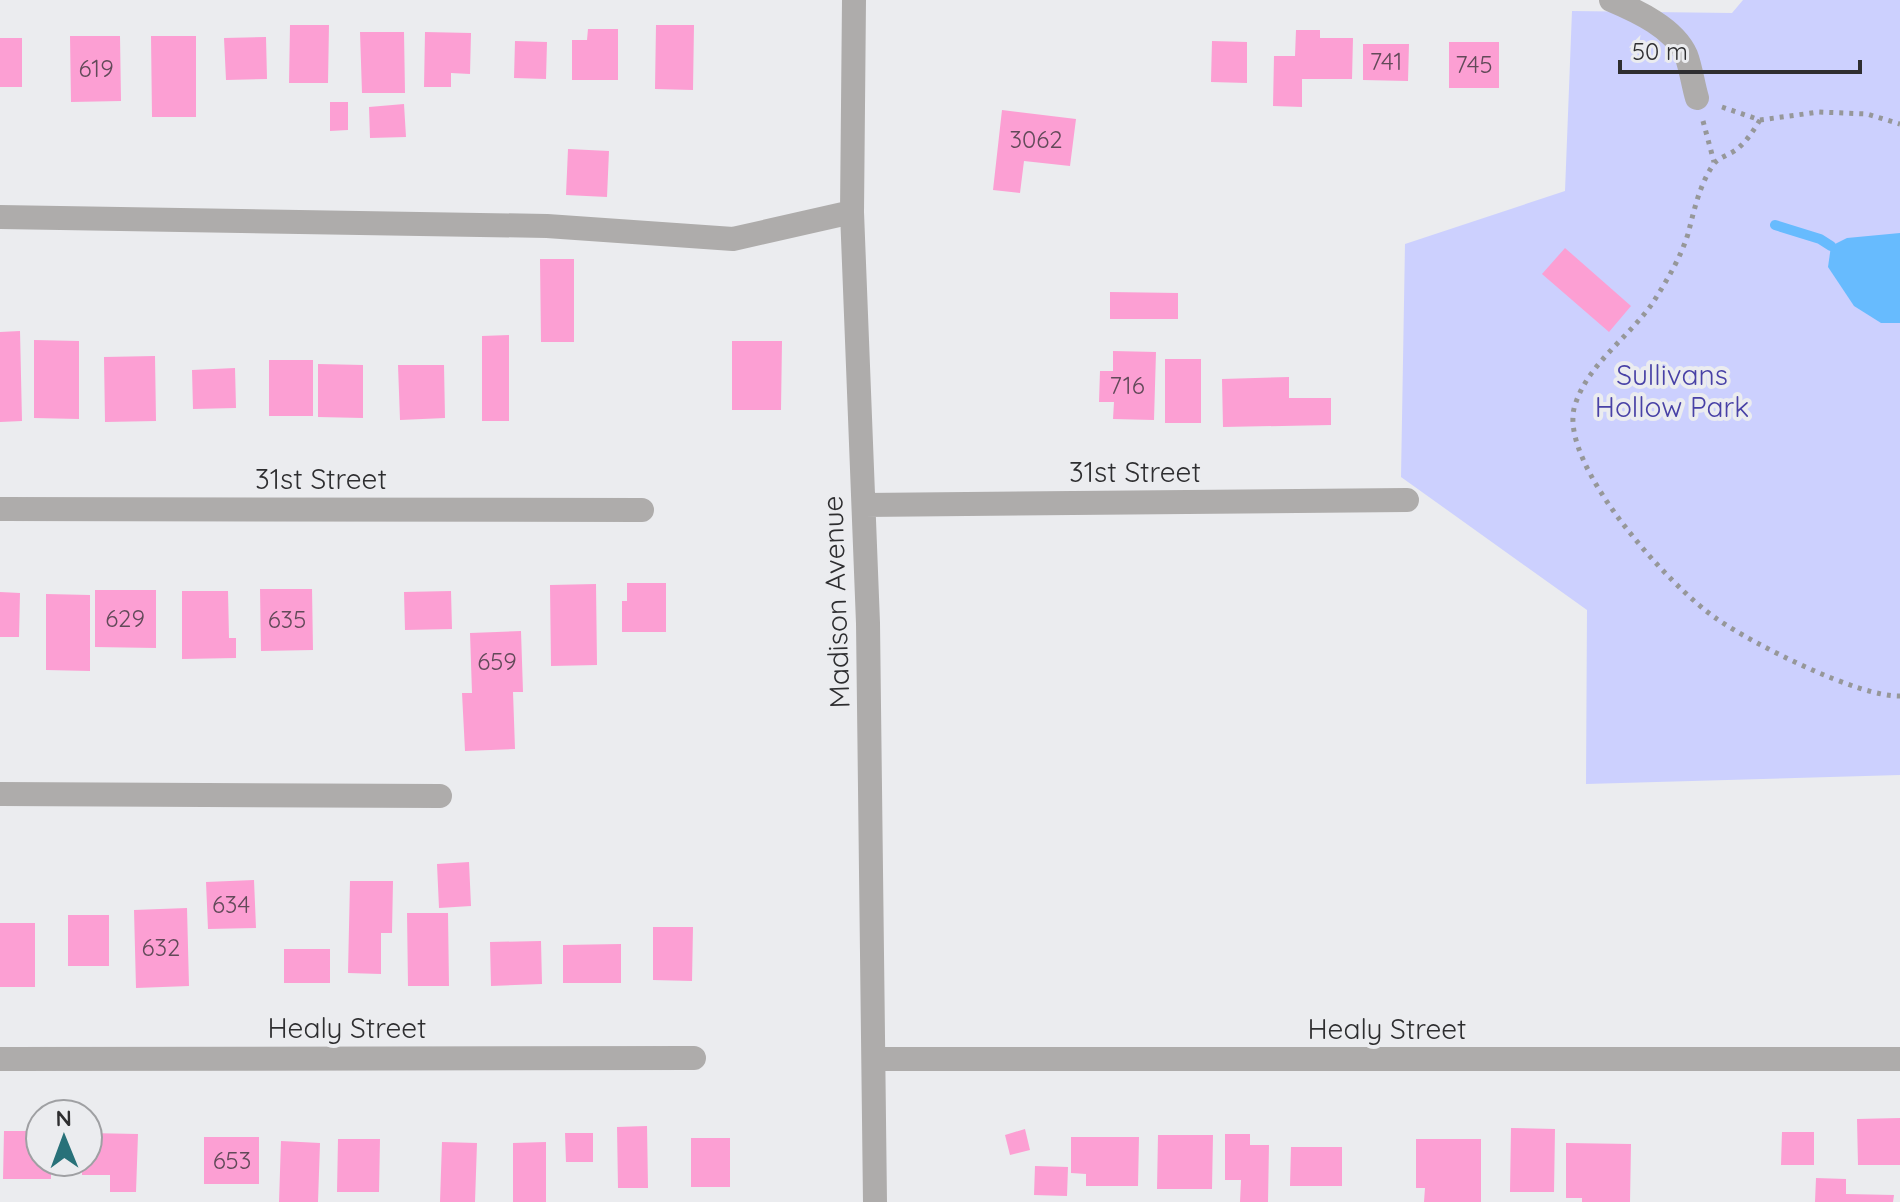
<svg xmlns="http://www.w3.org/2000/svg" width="1900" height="1202" font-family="Quicksand,sans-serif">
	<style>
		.green { fill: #ccd0fe }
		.water { fill: #67bbfe }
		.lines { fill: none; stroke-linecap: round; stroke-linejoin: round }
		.stream { stroke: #67bbfe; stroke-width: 10 }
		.building { fill: #fc9fd3 }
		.path { stroke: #969799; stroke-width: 5; stroke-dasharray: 4 6; stroke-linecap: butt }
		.minor { stroke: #aeacab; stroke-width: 24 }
		.labels { text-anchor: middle; stroke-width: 8; stroke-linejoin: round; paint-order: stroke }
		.number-label { font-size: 24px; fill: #624a59 }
		.park-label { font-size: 28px; fill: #4841a6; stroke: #ebecef }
		.street-label { font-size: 28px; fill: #2e2e30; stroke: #ebecef }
	</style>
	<rect width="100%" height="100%" fill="#ebecef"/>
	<path class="green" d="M1743,0H1900V775L1586,784L1587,610L1401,477L1405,244L1565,191L1572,11L1732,13Z"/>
	<path class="water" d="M1900,233V323H1881L1854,306L1828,267L1831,246L1847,238Z"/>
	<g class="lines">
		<path class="stream" d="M1775,225L1820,239L1831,246"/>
	</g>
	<path class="building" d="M290,25H329L328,83H289Z
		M656,25H694L693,90L655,89Z
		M588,29H618V80H572V40H587Z
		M1296,30H1320V38H1353L1352,79H1302V107L1273,106L1274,56H1295Z
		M360,32H404L405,93H362Z
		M425,32L471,33L470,74L451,73V87H424Z
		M70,36H120L121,101L71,102Z
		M151,36H196V117H152Z
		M266,37L267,79L226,80L224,38Z
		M0,38H22V87H0Z
		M515,41L547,42L546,79L514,78Z
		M1212,41L1247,42V83L1211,82Z
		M1449,42H1499V88H1449Z
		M1363,44H1409L1408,81L1363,80Z
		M330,102H348V130L330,131Z
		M404,104L406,137L370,138L369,107Z
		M1002,110L1076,119L1070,166L1024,161L1020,193L993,190Z
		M568,149L609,151L607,197L566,195Z
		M1565,248L1631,306L1609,332L1542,274Z
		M540,259H574V342H541Z
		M1110,292L1178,293V319H1110Z
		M20,331L22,421L0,422V332Z
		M509,335V421H482V336Z
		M34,340L79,341V419L34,418Z
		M732,341H782L781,410H732Z
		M1113,351L1156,352L1154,420L1113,419L1114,402H1099L1100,371H1113Z
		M155,356L156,421L105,422L104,357Z
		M1165,359H1201V423H1165Z
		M269,360H313V416H269Z
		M318,364L363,365V418L318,417Z
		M398,365H444L445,418L400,420Z
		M235,368L236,408L193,409L192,370Z
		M1289,377V398H1331V425L1223,427L1222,379Z
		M627,583H666V632H622V601H627Z
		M596,584L597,665L551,666L550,585Z
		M260,589H312L313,650L261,651Z
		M95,590H156V648L95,647Z
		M182,591H228L229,638H236V658L182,659Z
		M451,591L452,629L405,630L404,592Z
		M0,592L20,593L19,637H0Z
		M46,594L90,595V671L46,670Z
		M521,631L523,692H513L515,749L465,751L462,693H472L470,633Z
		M469,862L471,906L439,908L437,864Z
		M254,880L256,928L208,929L206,882Z
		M350,881H393L392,933H381V974L348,973Z
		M187,908L189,986L136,988L134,910Z
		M407,913H448L449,986H408Z
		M68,915H109V966H68Z
		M0,923H35V987H0Z
		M653,927H693L692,981L653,980Z
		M541,941L542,984L491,986L490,942Z
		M621,944V983H563V945Z
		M284,949H330V983H284Z
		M1900,1118V1165H1858L1857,1119Z
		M647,1126L648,1188H618L617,1127Z
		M1511,1128L1555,1129L1554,1192H1510Z
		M1025,1129L1030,1150L1010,1155L1005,1135Z
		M4,1131H40V1162H51V1179H3Z
		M1782,1132H1814V1165H1781Z
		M88,1133L138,1134L136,1192H110V1175H82V1162H88Z
		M565,1133H593V1162H566Z
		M1225,1134H1250V1145H1269L1268,1202H1240L1241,1180H1225Z
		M1158,1135H1213L1212,1189H1157Z
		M204,1137H259V1184H204Z
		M1071,1137H1139L1138,1186H1086V1174L1071,1173Z
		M691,1138H730V1187H691Z
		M338,1139H380L379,1192H337Z
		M1416,1139H1481V1202H1424L1425,1188H1416Z
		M281,1141L320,1143L318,1202H279Z
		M442,1142L477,1143L475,1202H440Z
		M546,1142V1202H513V1143Z
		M1566,1143L1631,1144L1630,1202H1582V1198H1566Z
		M1291,1147H1342V1186H1290Z
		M1035,1166L1068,1167L1067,1196L1034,1195Z
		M1816,1178L1846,1179V1194L1894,1195L1893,1202H1815Z"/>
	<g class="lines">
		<path class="path" d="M1722,107L1760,120L1819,112L1867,114L1900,124
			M1760,120C1753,131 1747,141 1737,149C1730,155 1718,157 1713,165C1699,186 1694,211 1688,234C1680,259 1666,282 1652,304C1628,338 1588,364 1575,405C1556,463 1671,588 1717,619C1753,644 1858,697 1900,696
			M1703,121L1714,162"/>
		<path class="minor" d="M854,0L852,212L868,623L875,1202
			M1611,0C1637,11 1674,28 1686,55C1691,68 1693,85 1697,98
			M0,217L547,226L733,239L852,212
			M864,505L1407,500
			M0,509L642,510
			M0,794L440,796
			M0,1059L694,1058
			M874,1059H1900"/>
	</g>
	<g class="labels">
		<g class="number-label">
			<text x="1386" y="70">741</text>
			<text x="1474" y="73">745</text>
			<text x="96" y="77">619</text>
			<text x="1036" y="148">3062</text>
			<text x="1127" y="394">716</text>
			<text x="125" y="627">629</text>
			<text x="287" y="628">635</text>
			<text x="497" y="670">659</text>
			<text x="231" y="913">634</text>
			<text x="161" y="956">632</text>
			<text x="232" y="1169">653</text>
		</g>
		<g class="park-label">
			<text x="1672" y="385">Sullivans<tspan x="1672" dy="32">Hollow Park</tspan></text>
		</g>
		<g class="street-label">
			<text x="1135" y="482">31st Street</text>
			<text x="321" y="489">31st Street</text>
			<text transform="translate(836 602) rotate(-92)" y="10">Madison Avenue</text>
			<text x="347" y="1038">Healy Street</text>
			<text x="1387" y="1039">Healy Street</text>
		</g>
	</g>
	<g transform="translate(64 1138) rotate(359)"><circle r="38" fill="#ebecef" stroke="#9fa0a3" stroke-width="2"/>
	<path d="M0-6L14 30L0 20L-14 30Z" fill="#287179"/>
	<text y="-12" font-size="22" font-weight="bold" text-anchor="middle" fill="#2e2e30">N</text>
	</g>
	<path d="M1620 60v12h240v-12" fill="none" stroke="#2e2e30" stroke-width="4"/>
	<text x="1632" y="60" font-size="24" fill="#2e2e30" stroke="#ebecef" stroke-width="6" paint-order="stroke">50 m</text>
</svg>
